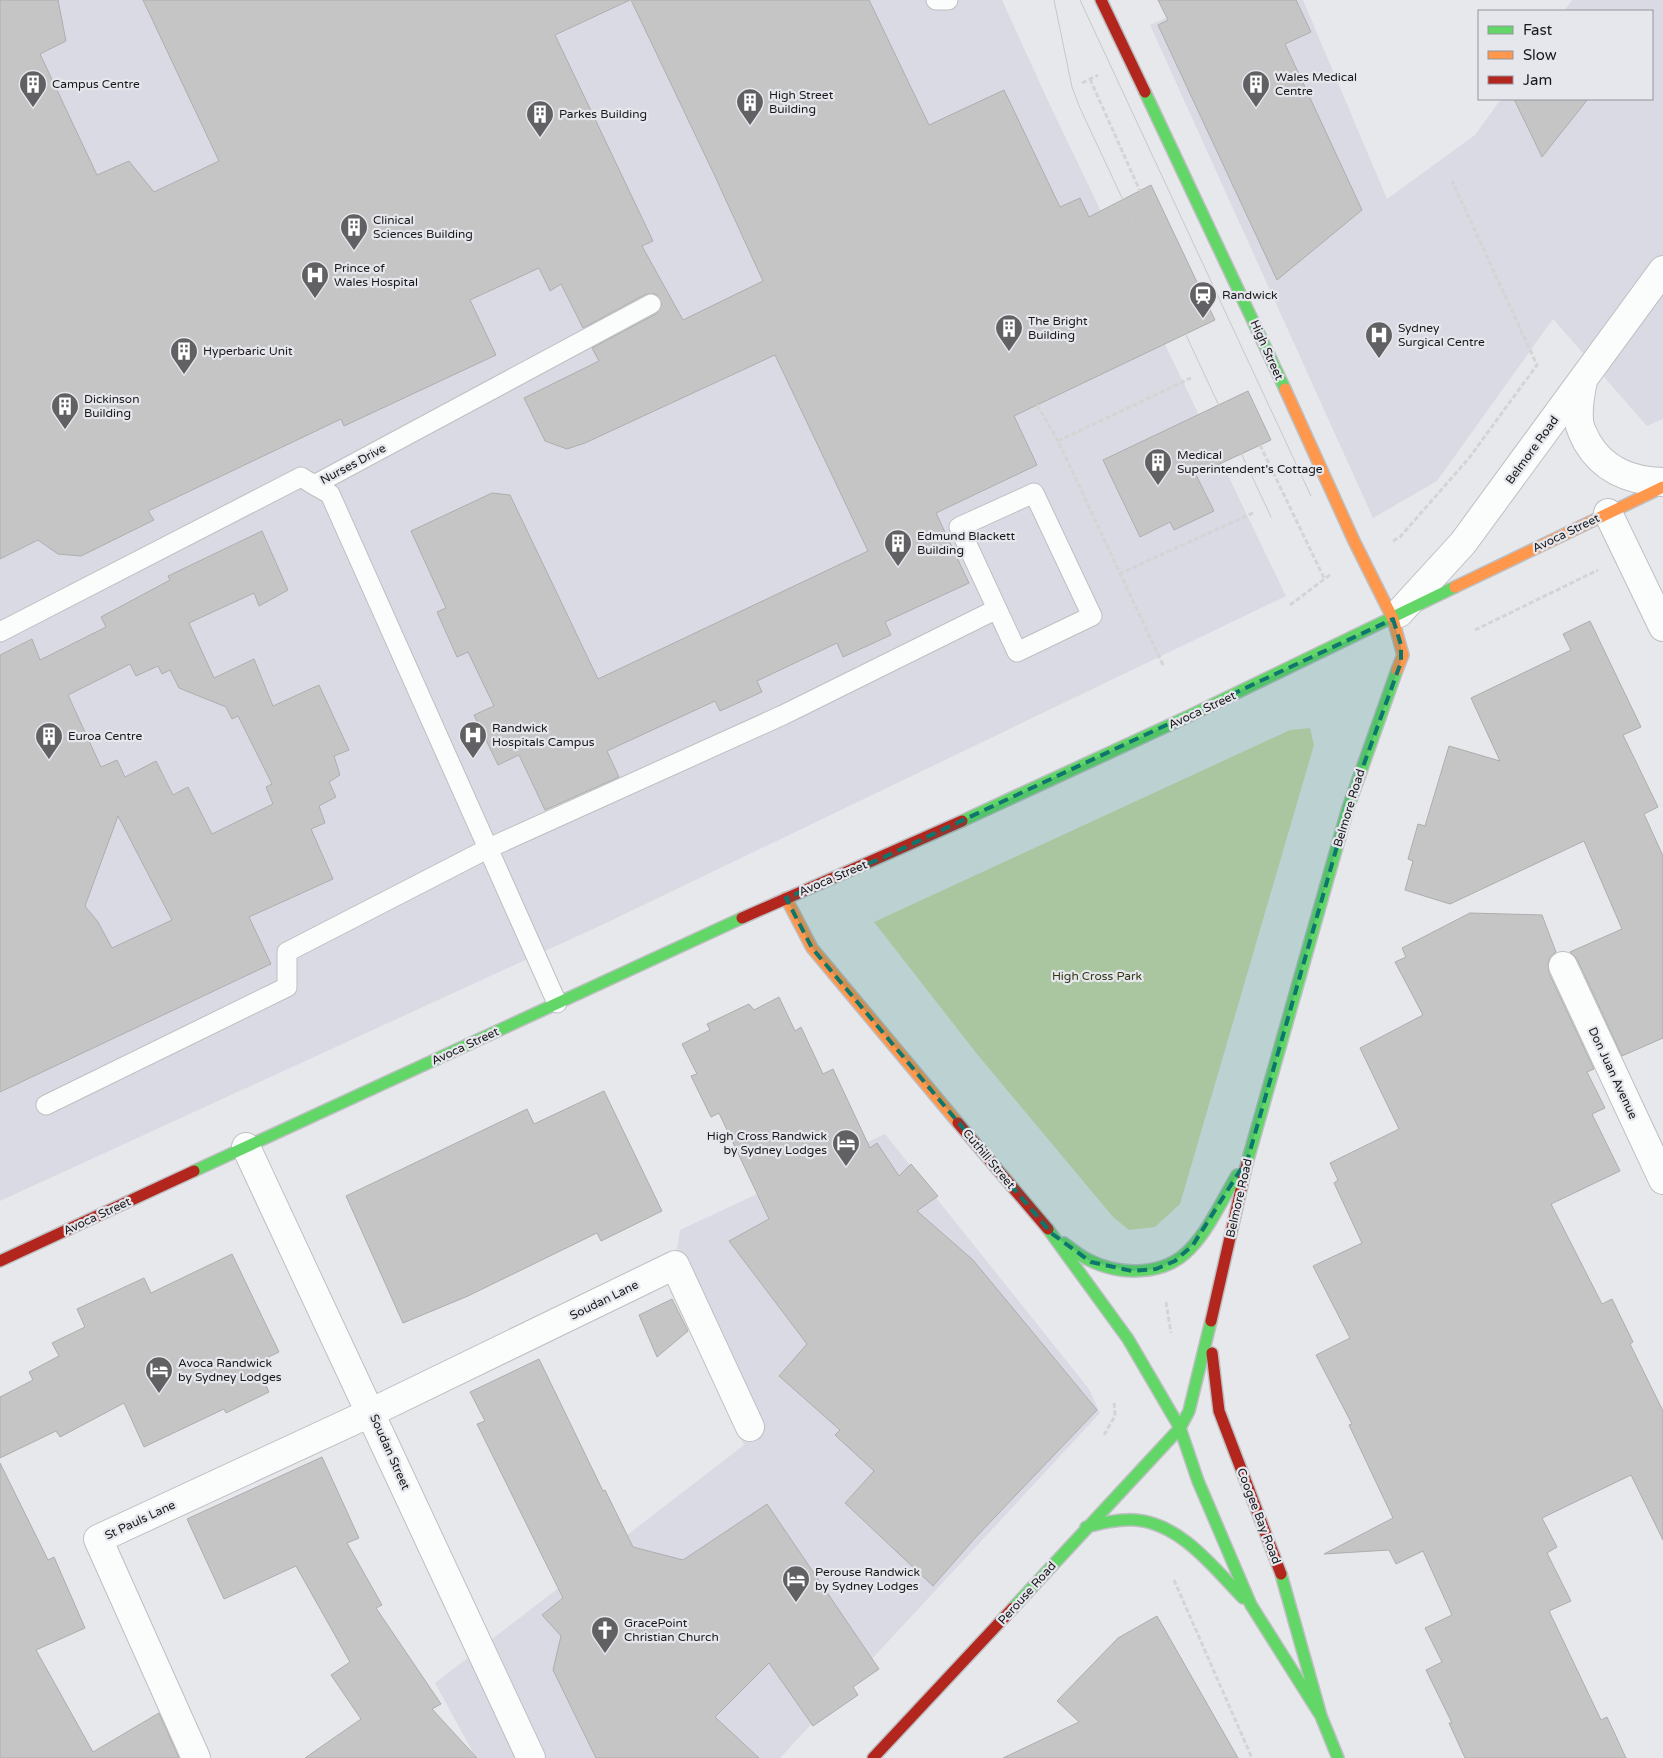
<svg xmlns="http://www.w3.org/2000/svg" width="1663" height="1758" font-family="'Varela Round',sans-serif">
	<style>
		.built { fill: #dadae4 }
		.green { fill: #d0daae }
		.building { fill: #c6c5c6; stroke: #aeadae; fill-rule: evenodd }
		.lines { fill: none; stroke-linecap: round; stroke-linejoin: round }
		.lane-casing { stroke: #bebfc2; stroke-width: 21 }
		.street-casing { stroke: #bebfc2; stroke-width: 30 }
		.fast-casing { stroke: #bebfc2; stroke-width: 14 }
		.slow-casing { stroke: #bebfc2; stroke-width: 14 }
		.jam-casing { stroke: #bebfc2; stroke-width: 14 }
		.path { stroke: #d3d4d4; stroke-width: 3; stroke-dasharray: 5 2.5; stroke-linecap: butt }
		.lane { stroke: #fbfcfc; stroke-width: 19 }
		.street { stroke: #fbfcfc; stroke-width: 28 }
		.fast { stroke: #63d668; stroke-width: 11 }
		.slow { stroke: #ff974d; stroke-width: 11 }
		.jam { stroke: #b3261e; stroke-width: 11 }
		.tram { stroke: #c8c8c8; stroke-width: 1 }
		.marked { fill: #0f766e; fill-opacity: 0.2; stroke: #0f766e; stroke-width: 4; stroke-dasharray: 10 6; stroke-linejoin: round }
		.labels { text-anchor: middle; stroke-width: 4.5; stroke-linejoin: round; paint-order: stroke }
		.poi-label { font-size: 12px; fill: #19191b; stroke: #e6e7ed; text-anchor: start }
		.street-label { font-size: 12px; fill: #19191b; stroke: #e6e7ed }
		.park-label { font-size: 12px; fill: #323912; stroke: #e6e7ed }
	</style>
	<rect width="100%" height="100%" fill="#e7e8ec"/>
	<path class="built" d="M0,0H1002L1048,101L1286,596L606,923L0,1201Z
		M1206,0H1303L1387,199L1475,135L1501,99H1652V11H1564L1572,0H1663V419L1647,426L1553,319L1437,481L1373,518L1150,25Z
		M885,1134L1089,1389L1100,1413L780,1758H476L435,1683L744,1445L670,1291L680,1230Z"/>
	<path class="green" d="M1310,728L1314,745L1180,1204L1155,1227L1129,1230L1113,1217L977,1054L874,922L1290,730Z"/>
	<path class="building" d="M0,0H58L66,41L40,54L97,175L129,161L154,192L219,161L143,0H630L555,35L653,241L642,246L683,320L763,281L713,172L631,0H869L929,125L1004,90L1060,207L1080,198L1089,217L1151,185L1215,320L1014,416L1037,465L936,513L969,583L885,622L891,635L843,657L837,643L757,681L762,692L720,711L715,701L607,751L619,777L545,810L519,755L498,765L474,715L494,706L468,652L457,657L437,612L446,608L411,531L492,493L510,495L598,679L868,551L775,355L585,443L567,449L545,441L524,398L599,361L592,348L656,314L662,304L656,294H646L583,328L561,284L550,291L539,268L470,300L496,355L344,426L341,419L148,511L154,520L81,556L58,554L38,540L0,559Z
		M1158,0H1296L1311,32L1285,44L1362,210L1277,280L1158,25L1168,20Z
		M1514,99H1588L1542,157Z
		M1248,391L1271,440L1196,475L1214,511L1174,530L1170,522L1140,537L1103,460Z
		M262,531L288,590L259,606L254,593L189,623L214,678L254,659L273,706L319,685L349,750L334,756L340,775L329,782L336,797L319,806L325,823L311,829L333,879L249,917L271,964L0,1092V655L32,639L40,660L106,627L101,617L170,580L168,576ZM130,664L136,676L158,666L162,674L170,670L179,688L226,707L232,719L238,716L272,784L266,787L273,804L212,834L188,787L173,795L156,761L125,777L117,760L101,767L68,695ZM118,816L172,920L112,948L98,922L85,906Z
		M1590,621L1641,727L1623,735L1658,807L1644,814L1663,856V1038L1622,1056L1577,959L1570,952L1622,929L1584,841L1450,904L1405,890L1413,861L1408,859L1418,824L1425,826L1449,746L1500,761L1471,698L1571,650L1563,634Z
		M1470,913L1542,915L1556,952L1550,957L1548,964L1549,973L1594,1069L1587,1072L1605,1108L1592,1114L1620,1171L1551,1204L1602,1304L1612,1299L1633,1342L1630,1344L1663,1411V1540L1631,1475L1542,1518L1557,1547L1547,1553L1571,1601L1549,1611L1601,1720L1607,1717L1626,1758H1465L1449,1723H1452L1426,1670L1442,1662L1425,1628L1452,1615L1423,1551L1396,1564L1389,1550L1324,1554L1393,1518L1349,1425L1352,1424L1316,1355L1350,1338L1313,1266L1362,1243L1334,1183L1338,1180L1330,1163L1399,1129L1360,1048L1423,1015L1395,962L1406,957L1402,948Z
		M779,997L795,1031L801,1027L823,1074L833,1069L870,1148L877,1143L899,1176L911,1164L938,1196L917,1211L973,1260L1097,1410L976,1537L933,1586L845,1503L874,1471L835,1435L840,1430L779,1376L807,1344L729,1241L769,1219L719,1113L711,1117L691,1076L697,1074L682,1044L710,1030L707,1024L749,1004L754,1010Z
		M604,1091L662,1211L601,1241L597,1233L468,1296L403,1323L346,1196L527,1109L534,1124Z
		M232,1254L279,1352L256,1363L269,1392L226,1413L224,1409L144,1447L124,1403L60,1437L56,1431L0,1458V1397L33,1380L29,1372L59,1356L52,1343L85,1327L77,1309L144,1278L151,1293Z
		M672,1299L688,1331L657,1357L639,1315Z
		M539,1359L603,1491L605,1490L633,1547L683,1560L767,1504L879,1669L853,1687L858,1695L813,1726L769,1663L715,1717L759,1758H596L553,1670L561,1636L542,1615L563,1598L477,1424L485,1421L470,1392Z
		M322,1457L359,1538L347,1543L382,1605L376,1608L441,1704L432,1709L477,1758H305L361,1719L331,1675L350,1662L296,1566L224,1599L187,1519Z
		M0,1463L48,1560L54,1557L85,1628L36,1650L93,1752L159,1713L179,1758H0Z
		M1157,1616L1238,1758H1003L1079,1722L1057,1701L1118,1638Z"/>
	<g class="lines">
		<g class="lane-casing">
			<path id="lane" d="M936,0H948
				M314,485L330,494L557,1003
				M1034,493L1092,616L1017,652L959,527Z
				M0,632L301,477L314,485L651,304
				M46,1105L287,987V952L489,848L783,715L997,609"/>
		</g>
		<g class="street-casing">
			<path id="street" d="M1583,381C1580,394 1578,407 1579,420C1579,428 1584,435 1587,442C1604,471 1631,481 1663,482
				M1608,513L1663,627
				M1399,613L1463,543L1663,270
				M1563,966L1663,1180
				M246,1147L531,1758
				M196,1758L98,1539L372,1412L675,1265L750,1427"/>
		</g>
		<g class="fast-casing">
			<path id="fast" d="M1145,92L1285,389
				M962,821L1191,715L1455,587
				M1247,1163L1348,808L1397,670
				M194,1171L742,918
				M1048,1229L1128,1339L1180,1428L1198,1481L1251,1605L1321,1716
				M1064,1243C1072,1249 1080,1256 1089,1260C1120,1276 1165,1276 1190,1249C1210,1228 1222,1200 1237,1175
				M1086,1527C1102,1523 1118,1519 1136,1520C1181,1524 1214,1568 1243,1598
				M1281,1574L1321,1716L1338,1758
				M1013,1608L1180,1428L1189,1411L1211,1321"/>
		</g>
		<g class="slow-casing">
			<path id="slow" d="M1285,389L1354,541L1393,619L1403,655L1397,670
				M1455,587L1663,487
				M786,898L812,948L958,1123"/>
		</g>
		<g class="jam-casing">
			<path id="jam" d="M1101,0L1145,92
				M742,918L962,821
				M958,1123L1048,1229
				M0,1261L194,1171
				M1211,1321L1247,1163
				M1212,1353L1219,1411L1281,1574
				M873,1758L1013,1608"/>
		</g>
		<path class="path" d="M1090,79L1140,191
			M1082,83L1098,75
			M1037,405L1058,441
			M1260,445L1324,578
			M1393,541L1400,537L1469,458L1537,365L1452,181
			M1119,574L1255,512
			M1290,605L1331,574
			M1475,630L1598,570
			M1163,665L1058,441L1191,378
			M1166,1302L1171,1333
			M1104,1435L1115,1416L1114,1401
			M1174,1580L1252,1758"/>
		<use href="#lane" class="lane"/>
		<use href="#street" class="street"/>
		<use href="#fast" class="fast"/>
		<use href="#slow" class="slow"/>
		<use href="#jam" class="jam"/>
		<path class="tram" d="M1054,0L1072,87L1080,108L1271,517
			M1080,0L1311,496"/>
	</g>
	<path class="marked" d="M1393,619L1401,645V662L1348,808L1248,1158L1193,1245L1175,1261L1156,1269L1132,1271L1091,1262L1051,1233L812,948L786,898L884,857Z"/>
	<defs>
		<g id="building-pin" transform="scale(1.4375)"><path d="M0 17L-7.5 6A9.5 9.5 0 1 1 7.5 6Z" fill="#616164" stroke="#e6e7ed"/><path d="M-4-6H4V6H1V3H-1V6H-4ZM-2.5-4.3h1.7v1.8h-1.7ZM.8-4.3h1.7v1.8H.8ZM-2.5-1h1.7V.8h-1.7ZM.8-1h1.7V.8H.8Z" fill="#fff"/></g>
		<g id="hospital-pin" transform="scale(1.4375)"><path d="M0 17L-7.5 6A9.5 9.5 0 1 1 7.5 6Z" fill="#616164" stroke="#e6e7ed"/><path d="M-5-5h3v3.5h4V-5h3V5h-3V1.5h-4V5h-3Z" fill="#fff"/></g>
		<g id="station-pin" transform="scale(1.4375)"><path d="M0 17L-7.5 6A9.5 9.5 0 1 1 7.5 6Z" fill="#616164" stroke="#e6e7ed"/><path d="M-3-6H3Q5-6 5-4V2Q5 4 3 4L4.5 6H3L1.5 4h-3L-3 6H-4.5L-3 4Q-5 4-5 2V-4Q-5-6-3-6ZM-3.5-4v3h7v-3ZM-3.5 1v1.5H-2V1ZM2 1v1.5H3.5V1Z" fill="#fff"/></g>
		<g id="hotel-pin" transform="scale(1.4375)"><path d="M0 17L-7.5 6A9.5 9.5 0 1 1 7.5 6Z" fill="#616164" stroke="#e6e7ed"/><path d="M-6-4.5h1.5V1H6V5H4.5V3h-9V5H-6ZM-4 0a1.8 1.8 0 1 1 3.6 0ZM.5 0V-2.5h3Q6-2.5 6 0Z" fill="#fff"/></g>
		<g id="church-pin" transform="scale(1.4375)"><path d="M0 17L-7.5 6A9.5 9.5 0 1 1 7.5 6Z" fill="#616164" stroke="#e6e7ed"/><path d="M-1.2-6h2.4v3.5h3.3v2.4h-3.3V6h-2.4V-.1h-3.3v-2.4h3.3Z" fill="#fff"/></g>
	</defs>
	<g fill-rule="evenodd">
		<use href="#building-pin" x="33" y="84"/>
		<use href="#building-pin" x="1256" y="84"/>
		<use href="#building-pin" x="750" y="102"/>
		<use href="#building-pin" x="540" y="114"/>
		<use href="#building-pin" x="354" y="227"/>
		<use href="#hospital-pin" x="315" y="275"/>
		<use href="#station-pin" x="1203" y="295"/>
		<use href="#building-pin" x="1009" y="328"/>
		<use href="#hospital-pin" x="1379" y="335"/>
		<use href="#building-pin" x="184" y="351"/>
		<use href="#building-pin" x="65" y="406"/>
		<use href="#building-pin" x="1158" y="462"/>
		<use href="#building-pin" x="898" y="543"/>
		<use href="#hospital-pin" x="473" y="735"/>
		<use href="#building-pin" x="49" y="736"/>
		<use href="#hotel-pin" x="846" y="1143"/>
		<use href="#hotel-pin" x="159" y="1370"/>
		<use href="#hotel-pin" x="796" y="1579"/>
		<use href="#church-pin" x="605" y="1630"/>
	</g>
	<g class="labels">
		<g class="poi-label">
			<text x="1275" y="81">Wales Medical<tspan x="1275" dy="14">Centre</tspan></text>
			<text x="52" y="88">Campus Centre</text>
			<text x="769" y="99">High Street<tspan x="769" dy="14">Building</tspan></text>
			<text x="559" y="118">Parkes Building</text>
			<text x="373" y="224">Clinical<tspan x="373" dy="14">Sciences Building</tspan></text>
			<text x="334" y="272">Prince of<tspan x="334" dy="14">Wales Hospital</tspan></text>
			<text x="1222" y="299">Randwick</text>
			<text x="1028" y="325">The Bright<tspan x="1028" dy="14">Building</tspan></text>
			<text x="1398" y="332">Sydney<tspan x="1398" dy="14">Surgical Centre</tspan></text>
			<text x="203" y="355">Hyperbaric Unit</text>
			<text x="84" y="403">Dickinson<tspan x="84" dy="14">Building</tspan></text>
			<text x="1177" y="459">Medical<tspan x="1177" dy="14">Superintendent's Cottage</tspan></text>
			<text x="917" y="540">Edmund Blackett<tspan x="917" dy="14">Building</tspan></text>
			<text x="492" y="732">Randwick<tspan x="492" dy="14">Hospitals Campus</tspan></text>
			<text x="68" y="740">Euroa Centre</text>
			<text x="827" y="1140" text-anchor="end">High Cross Randwick<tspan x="827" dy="14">by Sydney Lodges</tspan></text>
			<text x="178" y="1367">Avoca Randwick<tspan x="178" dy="14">by Sydney Lodges</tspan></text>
			<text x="815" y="1576">Perouse Randwick<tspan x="815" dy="14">by Sydney Lodges</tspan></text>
			<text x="624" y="1627">GracePoint<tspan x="624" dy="14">Christian Church</tspan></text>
		</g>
		<g class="street-label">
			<text transform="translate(1267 350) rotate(66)" y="4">High Street</text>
			<text transform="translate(1532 450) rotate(-54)" y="4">Belmore Road</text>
			<text transform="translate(353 464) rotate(-28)" y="4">Nurses Drive</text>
			<text transform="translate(1566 533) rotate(-26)" y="4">Avoca Street</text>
			<text transform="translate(1202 710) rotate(-25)" y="4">Avoca Street</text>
			<text transform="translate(1349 808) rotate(-73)" y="4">Belmore Road</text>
			<text transform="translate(833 878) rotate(-23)" y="4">Avoca Street</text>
			<text transform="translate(465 1046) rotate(-25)" y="4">Avoca Street</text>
			<text transform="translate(1613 1073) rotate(65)" y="4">Don Juan Avenue</text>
			<text transform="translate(989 1159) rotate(50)" y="4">Cuthill Street</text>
			<text transform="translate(1239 1198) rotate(-77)" y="4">Belmore Road</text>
			<text transform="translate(97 1216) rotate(-25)" y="4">Avoca Street</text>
			<text transform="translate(604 1300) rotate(-26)" y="4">Soudan Lane</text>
			<text transform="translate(390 1452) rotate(66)" y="4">Soudan Street</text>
			<text transform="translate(1259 1516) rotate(69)" y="4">Coogee Bay Road</text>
			<text transform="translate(140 1520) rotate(-25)" y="4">St Pauls Lane</text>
			<text transform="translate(1027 1593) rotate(-48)" y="4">Perouse Road</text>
		</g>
		<g class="park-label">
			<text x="1097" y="980">High Cross Park</text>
		</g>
	</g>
	<rect x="1478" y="10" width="175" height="90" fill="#e6e7ed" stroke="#949599"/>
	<rect x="1488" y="26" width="25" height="8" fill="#63d668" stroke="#949599"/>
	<text x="1523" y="35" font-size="15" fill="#19191b">Fast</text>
	<rect x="1488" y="51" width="25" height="8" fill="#ff974d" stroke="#949599"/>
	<text x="1523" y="60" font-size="15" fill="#19191b">Slow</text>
	<rect x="1488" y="76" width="25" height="8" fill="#b3261e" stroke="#949599"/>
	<text x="1523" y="85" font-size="15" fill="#19191b">Jam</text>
</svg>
